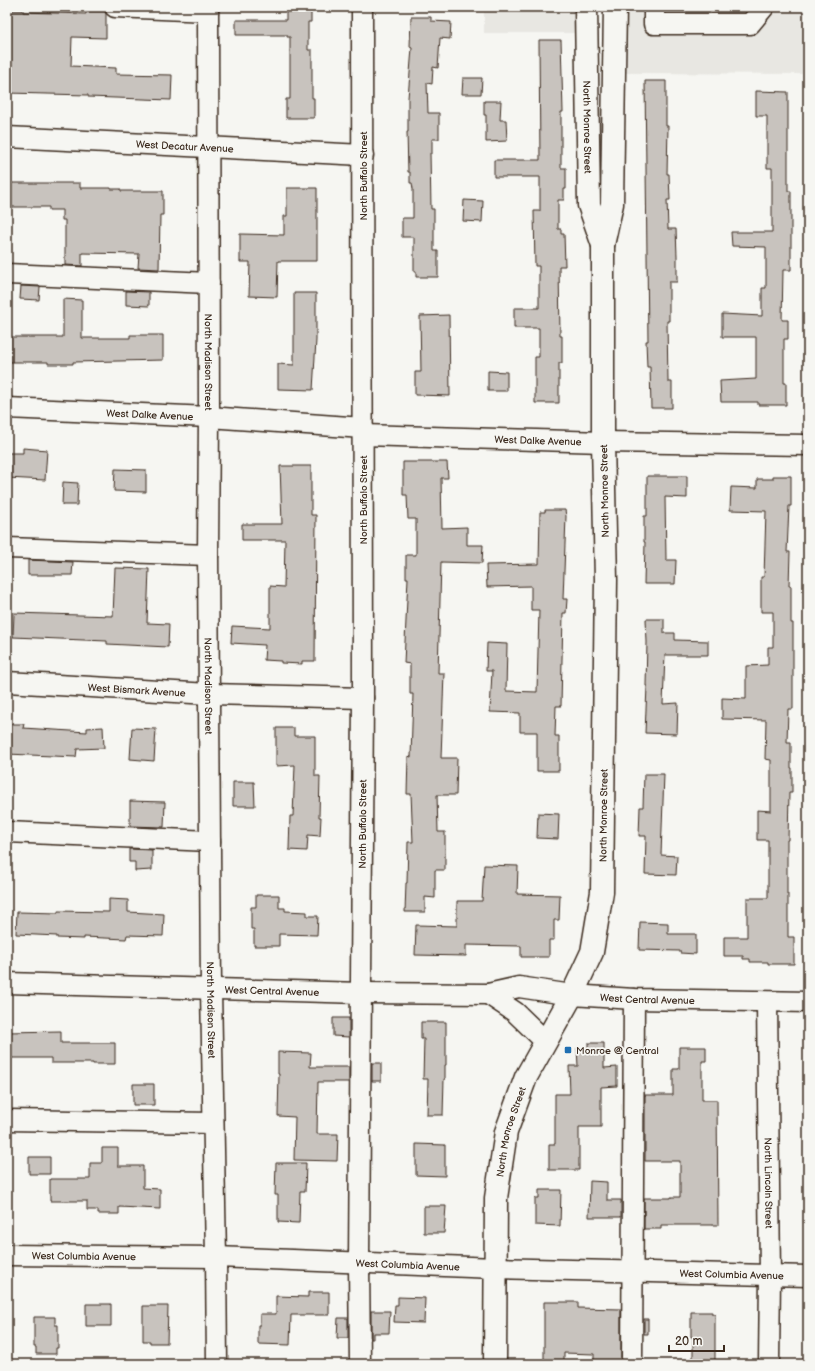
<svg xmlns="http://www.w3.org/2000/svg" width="815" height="1371" font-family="'Balsamiq Sans',sans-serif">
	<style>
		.built { fill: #e8e7e2 }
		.building { fill: #c8c3be; stroke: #3b2a1e }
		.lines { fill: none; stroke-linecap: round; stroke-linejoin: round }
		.minor-casing { stroke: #3b2a1e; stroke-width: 23 }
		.major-casing { stroke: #3b2a1e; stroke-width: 25 }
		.minor { stroke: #f6f6f2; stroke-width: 20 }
		.major { stroke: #f6f6f2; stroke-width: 22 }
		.poi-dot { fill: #1f6fb2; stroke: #f6f6f2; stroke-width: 1.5 }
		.labels { text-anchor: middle; stroke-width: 3.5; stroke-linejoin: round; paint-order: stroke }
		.street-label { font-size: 10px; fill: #3b2a1e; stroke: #f6f6f2 }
		.poi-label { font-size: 10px; fill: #3b2a1e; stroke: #f6f6f2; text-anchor: start }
	</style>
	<rect width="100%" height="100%" fill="#f6f6f2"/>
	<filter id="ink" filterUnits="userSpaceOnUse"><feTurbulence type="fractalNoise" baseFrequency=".025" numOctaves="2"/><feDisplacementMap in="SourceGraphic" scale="8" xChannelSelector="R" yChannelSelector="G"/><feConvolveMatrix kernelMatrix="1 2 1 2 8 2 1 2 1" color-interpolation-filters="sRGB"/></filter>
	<g filter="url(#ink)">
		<path class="built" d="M375,7H578L579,33H484V12L375,9Z
			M626,7H808V74L626,73Z"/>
		<path class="building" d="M286,7H311V22H308V50H312V98H314V118H286V99H290V37H287V35H236V20H286Z
			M7,10H23V12L86,14V11H105L106,14V38L72,37L71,66L116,68V74L172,75L171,100L88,97V95L7,93Z
			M411,17H431V21L451,22L450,39L440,38L438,68L433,67L432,84L427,83L428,113H439V139H432V153H430L431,209H434V251H438V277H416V271H414V237H402V218H413V189L412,183H410V172H408L407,132H408V98L412,48L410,47Z
			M539,40H561L563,112H561V168H566V189H564V200H558V229H561V234H564L565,266H559L560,336H562V363H559V403H535V357H539V328H514V308H539V266H535L534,211H540V177H494V160H540Z
			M463,78H482L481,94H462Z
			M645,81H666V126H668L667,174H669L670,200H667L668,229H676L677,256V282H669V321H667L668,382H672V408H651L650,367H647L646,341H648Z
			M756,91L788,92V191H791V270H783L782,320H788V339H784V383H786V405H758V402H721L720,381L756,379V337H722V314L762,316V288H766V247L732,246L731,232H772V168H767V116H756Z
			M484,101H501L500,120H506L507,141L486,142V115H484Z
			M7,183H80V188H111V189H121V191H163V215H160L159,269L138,268L139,254L82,253V266L65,265V220H62V210H49V207H7Z
			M287,188H317V261H278L277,297L249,296L250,262H240V234L284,235V216H287Z
			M464,200L483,201L482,222L463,221Z
			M21,286L40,287L39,300L20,299Z
			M126,291L149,292V306L126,305Z
			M294,293H316V340L313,390L278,389V364L294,365Z
			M63,299L82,300V338H130V335H163V360L73,362V364H48V362H7V337H63Z
			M449,315L450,396L415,395V372H421L420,316Z
			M488,371L507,372V391H488Z
			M23,448L47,450L45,480L7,478V453H23Z
			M403,462H447L448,478H441L442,528L467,527V545H483L482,563L441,562L438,673H444L441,758H457L456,795H437L438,832H445V870H435V898L425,897V912H405L406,883H407L408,842H413L411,794H407L408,756L411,757L413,694H410V664L404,663L408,578H406V555H416V519H408L407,495H403Z
			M280,466H311V515H316L315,661H302V664L281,663V661L264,660L265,645L231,643L232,626L270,628V586L284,587L285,540H242V524H282Z
			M115,469L146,470V492L114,491Z
			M647,476H687V498L665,497L666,560H676L675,584H644L645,542H644V516H647Z
			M773,476H791V506H789L787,552H790L789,586H791V623H793V709H788L787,742H791V768H792V793H789L788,840H787V894H788V937H794V964H768V962H750V959H743V956H724V937H747V898H768V840H757V810L771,811V760L765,759L766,720L722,719V698L746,699V666L768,665V647H773V612H761V577H764L766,511L730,510L731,487L757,488V479H773Z
			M63,482L78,483L77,505H62Z
			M545,510H565L566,516L563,599H567L566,613H563L561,706H556L555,736H559V771H537V732H520V713L490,712L492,671H486L487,643L507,644L506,691L537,692L539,610H531V586L487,587L486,565L539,564L540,512H545Z
			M28,560L73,562L72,575H28Z
			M115,568L149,569L147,623L169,624L168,647L107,644V641L13,637L14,613L113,616Z
			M646,619H664V633H675V640L708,641V655H665L663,704L678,703L677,734L645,733L647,686H646L647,642Z
			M8,724H24L23,728L87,732V728L103,727L104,748L77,749L76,757L7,754Z
			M132,728L156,729L154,761L130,759Z
			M276,728H294V736H315V776H320L319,817H321L320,836L308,835L307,851L289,850L290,816H293L295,765L276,766Z
			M644,774H664L661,855L677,856L676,875L645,874L646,836H639L640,807H643Z
			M233,782H254L255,806H233Z
			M130,801L165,802L164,827L130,826Z
			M538,813L559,814L558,839L537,838Z
			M129,849L152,850V870L135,871V862H129Z
			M484,865L518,866L517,894L560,895L559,920H554V940H549V957H521V946L466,945V956L415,955L416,925L457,926V901H482Z
			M256,895H279V908H285V911L307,912V916H318L317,935L279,934V946H254V929H251V907H256Z
			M109,899L128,900V912L164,914L163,936L127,935L126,939L84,937V939L57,938V936L16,934L17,912L58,913V911L109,912Z
			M640,922L668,923V934H696V954L680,953V951L639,950Z
			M333,1018H349V1037L333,1036Z
			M421,1022H446V1065H445V1079H444L443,1115H427L428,1079H423L424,1039H421Z
			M61,1031V1043H115V1064H93V1063H51V1058H7V1032Z
			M588,1043H604V1068L617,1067V1086L601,1087V1127H579V1170H549V1144H555V1094H570L569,1066H578L577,1048H588Z
			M679,1047H706V1061H702V1100H717L718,1225H661V1229H644V1198H671V1197H680V1161H645V1095H673V1069H679Z
			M278,1052L311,1053L310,1067H349V1082H318L317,1134H338L337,1161L294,1160L295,1117L278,1116L279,1074H278Z
			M372,1063H381V1081H372Z
			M133,1084H154V1105H133Z
			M416,1144L445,1145V1176L416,1175Z
			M102,1148H118V1166H143V1188L160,1189V1209L119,1207V1214H98V1210H87V1201H50V1179H90V1163H102Z
			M29,1157H50V1174H29Z
			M276,1163H306L305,1192H300L299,1223L278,1222V1195H275Z
			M590,1181L607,1182V1200H621V1217H589Z
			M539,1190H561L560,1226L535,1225V1198H539Z
			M424,1206H446L444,1233H424Z
			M308,1292H329V1315H291L290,1345L258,1344V1325H260V1314H276V1296L308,1297Z
			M398,1297L425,1298L424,1323L394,1322L395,1305H398Z
			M544,1302H578V1308L621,1309V1364H594V1354L564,1353V1364H544Z
			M86,1304H111V1326H86Z
			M143,1306H168L167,1343H150V1341H143Z
			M371,1311H390L389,1333H373V1339H371Z
			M691,1312H712V1314H715V1364H693V1337H691Z
			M34,1317H55V1325H58V1348H56V1354H36V1347H34Z
			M338,1318H348V1338H337Z
			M644,1319H648V1334H644Z"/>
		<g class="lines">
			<g class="minor-casing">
				<g id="minor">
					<path d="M115,7L208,11"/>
					<path id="s1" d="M208,7L209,417L208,555L211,990L216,1257L217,1364"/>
					<path d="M654,7V24H750L764,7"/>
					<path id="s2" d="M7,137L363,155"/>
					<path d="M7,274L209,283"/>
					<path id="s3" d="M7,408L209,417L363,428"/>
					<path id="s4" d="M363,435L603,442L808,445"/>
					<path d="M7,548L208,555"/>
					<path id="s5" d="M7,682L209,694L363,698"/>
					<path d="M7,832L210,841"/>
					<path id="s6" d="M7,983L361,993L488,994L519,987L572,995L634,999L808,1002"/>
					<path d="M488,994L515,1012L546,1042"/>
					<path id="s7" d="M767,1002L770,1275L769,1364"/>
					<path d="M7,1120L213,1123"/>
					<path id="s8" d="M7,1255L216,1257L495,1268L808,1276"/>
					<path id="s9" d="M360,1364L359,1263L363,698L362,7"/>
					<path d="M632,1364L634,999"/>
				</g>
			</g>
			<g class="major-casing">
				<g id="major">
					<path id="s10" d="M586,7L589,205L603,245"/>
					<path id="s11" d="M495,1364L496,1198L506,1132L526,1077L572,995L592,952L602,892L606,580L603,442V245L612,204L615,7"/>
				</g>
			</g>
			<use href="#minor" class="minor"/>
			<use href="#major" class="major"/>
		</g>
	</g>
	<rect class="poi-dot" x="564" y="1046" width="8" height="8" rx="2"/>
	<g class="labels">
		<g class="street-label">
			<text dy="4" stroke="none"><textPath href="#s10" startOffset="120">North Monroe Street</textPath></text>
			<text dy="4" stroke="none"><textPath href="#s2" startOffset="178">West Decatur Avenue</textPath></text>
			<text transform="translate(363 176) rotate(-90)" y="4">North Buffalo Street</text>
			<text dy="4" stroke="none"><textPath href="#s1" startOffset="355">North Madison Street</textPath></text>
			<text dy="4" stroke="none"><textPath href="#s3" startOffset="143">West Dalke Avenue</textPath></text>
			<text dy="4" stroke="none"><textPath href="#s4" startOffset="175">West Dalke Avenue</textPath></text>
			<text transform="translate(604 491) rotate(-91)" y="4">North Monroe Street</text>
			<text transform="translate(363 500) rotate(-90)" y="4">North Buffalo Street</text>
			<text dy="4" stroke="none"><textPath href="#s1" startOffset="679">North Madison Street</textPath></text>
			<text dy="4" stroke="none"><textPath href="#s5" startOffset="130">West Bismark Avenue</textPath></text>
			<text dy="4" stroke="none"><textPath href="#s11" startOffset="570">North Monroe Street</textPath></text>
			<text dy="4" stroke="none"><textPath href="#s9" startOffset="540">North Buffalo Street</textPath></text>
			<text dy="4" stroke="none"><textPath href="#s6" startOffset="265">West Central Avenue</textPath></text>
			<text dy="4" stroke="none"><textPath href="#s6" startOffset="642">West Central Avenue</textPath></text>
			<text dy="4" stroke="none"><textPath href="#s1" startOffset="1003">North Madison Street</textPath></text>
			<text dy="4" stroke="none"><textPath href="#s11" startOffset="234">North Monroe Street</textPath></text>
			<text dy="4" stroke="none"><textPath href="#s7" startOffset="181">North Lincoln Street</textPath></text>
			<text dy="4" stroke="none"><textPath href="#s8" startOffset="77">West Columbia Avenue</textPath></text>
			<text dy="4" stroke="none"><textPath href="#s8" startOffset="401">West Columbia Avenue</textPath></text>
			<text dy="4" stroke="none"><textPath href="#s8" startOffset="725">West Columbia Avenue</textPath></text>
		</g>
		<g class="poi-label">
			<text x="576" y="1054">Monroe @ Central</text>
		</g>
	</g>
	<rect width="815" height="1371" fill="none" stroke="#f6f6f2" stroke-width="24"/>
	<rect x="12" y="12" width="791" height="1347" fill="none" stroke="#3b2a1e" stroke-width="1.5" filter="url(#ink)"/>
	<path d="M669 1345v6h55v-6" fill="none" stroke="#3b2a1e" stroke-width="2"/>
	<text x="675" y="1345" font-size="12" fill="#3b2a1e" stroke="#f6f6f2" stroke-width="3" paint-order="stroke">20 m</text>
</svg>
